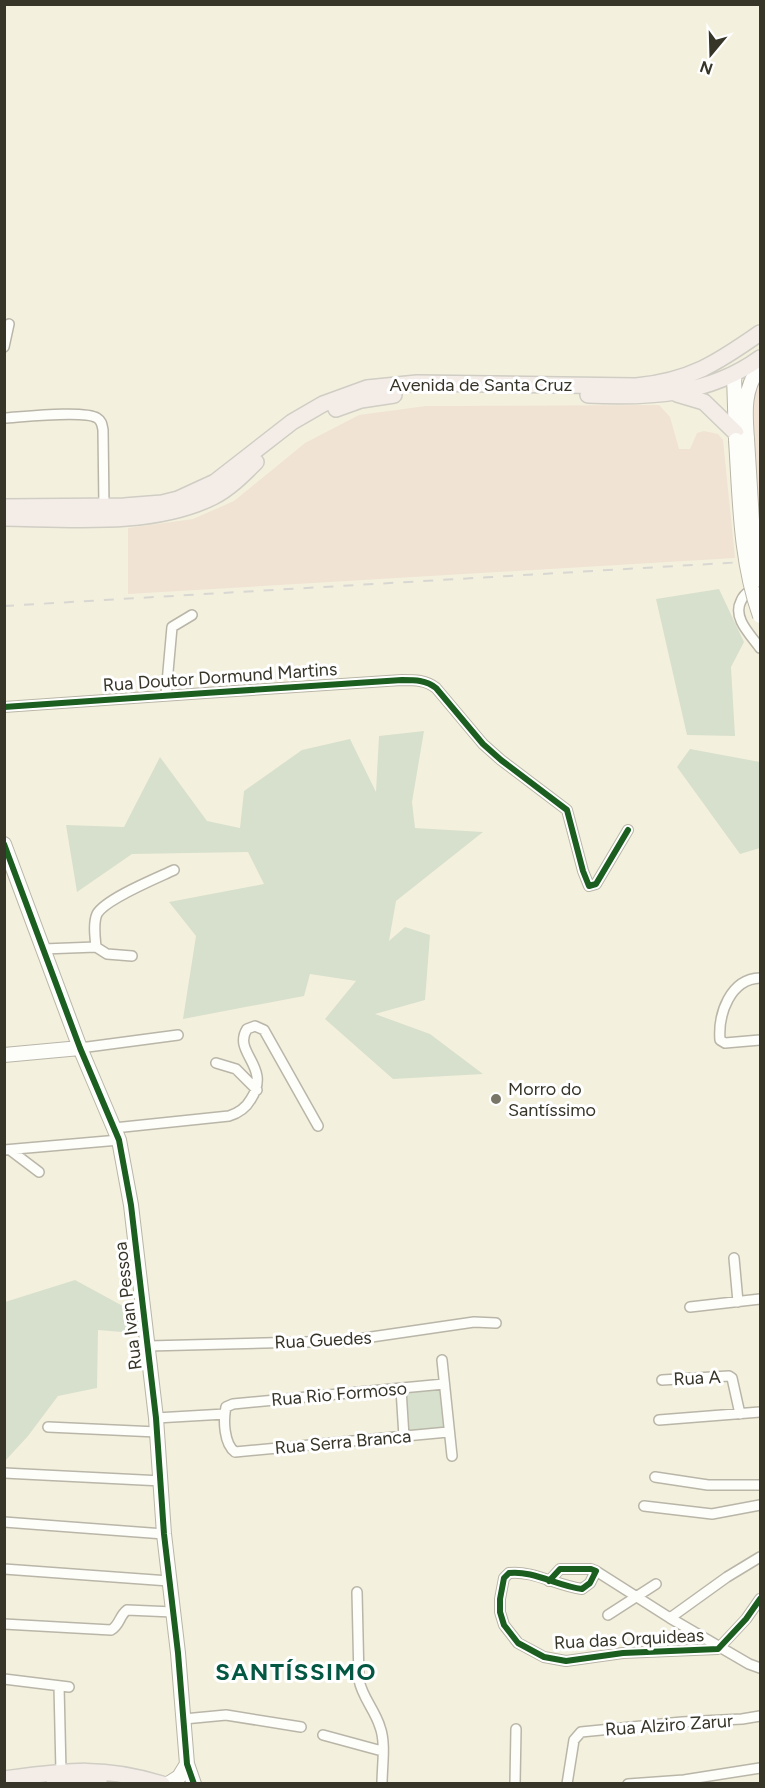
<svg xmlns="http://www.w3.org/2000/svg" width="765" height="1788" font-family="Figtree,sans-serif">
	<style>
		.industrial { fill: #f0e3d4 }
		.green { fill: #d7e0cc }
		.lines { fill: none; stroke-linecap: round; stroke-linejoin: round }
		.street-casing { stroke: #b9b6a8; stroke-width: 12 }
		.secondary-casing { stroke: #b9b6a8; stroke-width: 16 }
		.primary-casing { stroke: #cfcdc4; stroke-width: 18 }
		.street { stroke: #fdfdfa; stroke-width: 9 }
		.secondary { stroke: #fdfdfa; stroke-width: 14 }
		.primary { stroke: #f4ede7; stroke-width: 15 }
		.rail { stroke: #d8d7d2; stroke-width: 2; stroke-dasharray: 10 10; stroke-linecap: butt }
		.secondary-bridge-casing { stroke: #b9b6a8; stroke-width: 16; stroke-linecap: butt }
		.secondary-bridge { stroke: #fdfdfa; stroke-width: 14 }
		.cycleway-casing { stroke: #fff; stroke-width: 10 }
		.cycleway { stroke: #1b5e20; stroke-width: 6 }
		.poi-dot { fill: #797668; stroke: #fff; stroke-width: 2 }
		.labels { text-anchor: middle; stroke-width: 6; stroke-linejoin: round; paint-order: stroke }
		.street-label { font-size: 18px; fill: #373428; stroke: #fff }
		.poi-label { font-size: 18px; fill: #373428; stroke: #fff; text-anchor: start }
		.district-label { font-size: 24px; font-weight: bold; letter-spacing: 1.5px; fill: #045742; stroke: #fff }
	</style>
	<rect width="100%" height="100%" fill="#f4f0de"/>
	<path class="industrial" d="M760,372V544L752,385Z
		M659,405L670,417L679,449H690L697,433L704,431L718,434L723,440L735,558L128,594V528L193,519L234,501L305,443L359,415L426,406Z"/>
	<path class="green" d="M719,589L744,642L731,667L735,736L687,735L656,599Z
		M424,731L412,802L415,828L483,832L396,901L389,941L405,927L430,935L425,1000L375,1014L430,1034L483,1074L393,1079L325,1019L356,981L310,974L304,996L183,1019L196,936L169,902L264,884L248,852L132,854L77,892L66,825L124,827L160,757L207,821L240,828L244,791L302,750L350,739L376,792L379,736Z
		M690,749L760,762V848L740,854L677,767Z
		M75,1280L132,1311L134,1333L98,1330L97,1388L58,1396L28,1436L5,1461V1302Z
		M444,1384L448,1432L404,1437L401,1389Z"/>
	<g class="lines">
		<g class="street-casing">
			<path id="street" d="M4,347L9,324
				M4,418C22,417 84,410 97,418C102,421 102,425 103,430L104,507
				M760,589C751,590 745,592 741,601C732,618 751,635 760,648
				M166,694L172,627L192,615
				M4,707C137,697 269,689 402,680C415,680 426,680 436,688L483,744L501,760L567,810L583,871L589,886L596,884L628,830
				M96,947C95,937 93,923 97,914C105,899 157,878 174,870
				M43,949L96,947L107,954L132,956
				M760,978C730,979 718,1014 720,1040L725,1043L760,1040
				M80,1048L178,1035
				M216,1063L236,1069L257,1090
				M114,1128L229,1116C239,1113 246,1108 251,1099C272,1066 232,1053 247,1029L255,1026L264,1030L318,1126
				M4,1150L119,1140
				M10,1150L39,1172
				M734,1258L738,1302
				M690,1307L760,1299
				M148,1346L344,1341L474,1322L496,1323
				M442,1360L452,1456
				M662,1380L729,1376L732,1378L740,1414
				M444,1384L233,1404L226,1407C223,1420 224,1444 235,1452L448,1432
				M401,1389L404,1437
				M156,1418L225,1414
				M659,1420L760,1412
				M48,1427L157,1432
				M4,1473L162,1481
				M655,1477L708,1485H760
				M644,1506L712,1514L760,1505
				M4,1522L164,1534
				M4,1569L169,1581
				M596,1571L670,1618L749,1664L760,1668
				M549,1581L560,1569H591L596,1571L590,1583L582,1589C558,1586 532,1570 509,1573L504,1578L500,1599V1612L504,1625L518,1643L544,1657L566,1661L623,1653L718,1649L746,1619L760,1599
				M357,1592L359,1680C362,1697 375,1710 380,1727C386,1743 382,1766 382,1784
				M608,1615L656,1584
				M670,1618L727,1577L760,1557
				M4,1624L111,1630C120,1625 119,1616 127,1610L173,1612
				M4,1679L69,1687
				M59,1686L61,1772
				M184,1719L226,1715L301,1727
				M323,1735L382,1751
				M515,1784L516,1729
				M567,1784L574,1740L581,1732L682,1722L742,1719L760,1716
				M628,1784L684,1780L760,1768"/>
		</g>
		<g class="secondary-casing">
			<path id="secondary" d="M734,375L736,439
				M747,439C745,412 743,389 760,367
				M4,844L80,1048L119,1140L131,1205L156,1418L164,1534L178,1653L187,1764L194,1784
				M4,1055L80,1048
				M168,1784L179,1777L187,1764"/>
		</g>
		<g class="primary-casing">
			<path id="primary" d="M677,394L704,402L736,433
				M588,395C650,398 709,395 760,358
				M336,409L361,400L394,395
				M4,507L124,506L162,503L178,499L215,482L292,422L323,404L367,388L417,383L636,386C690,381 717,363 760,333
				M4,518C71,519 152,527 213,497C229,489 243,475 256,462
				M4,1779C65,1771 102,1765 162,1784
				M54,1784L99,1781"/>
		</g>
		<use href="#street" class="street"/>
		<use href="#secondary" class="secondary"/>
		<use href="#primary" class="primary"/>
		<path class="rail" d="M4,606L760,561"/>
		<g class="secondary-bridge-casing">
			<path id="secondary-bridge" d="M747,439L753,537L760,579
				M736,440C740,499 740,560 760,616"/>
		</g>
		<use href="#secondary-bridge" class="secondary-bridge"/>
		<g class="cycleway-casing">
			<path id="cycleway" d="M4,707C137,697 269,689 402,680C415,680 426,680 436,688L483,744L501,760L567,810L583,871L589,886L596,884L628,830
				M4,844L80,1048L119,1140L131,1205L156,1418L164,1534L178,1653L187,1764L194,1784
				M549,1581L560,1569H591L596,1571L590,1583L582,1589C558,1586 532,1570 509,1573L504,1578L500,1599V1612L504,1625L518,1643L544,1657L566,1661L623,1653L718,1649L746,1619L760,1599"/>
		</g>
		<use href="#cycleway" class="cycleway"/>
	</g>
	<circle class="poi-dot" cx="496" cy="1099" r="6"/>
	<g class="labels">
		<g class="street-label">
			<text x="481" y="391">Avenida de Santa Cruz</text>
			<text transform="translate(220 677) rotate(-4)" y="6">Rua Doutor Dormund Martins</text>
			<text transform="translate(128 1306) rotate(-97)" y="6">Rua Ivan Pessoa</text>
			<text transform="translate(323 1340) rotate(-3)" y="6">Rua Guedes</text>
			<text transform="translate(697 1378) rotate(-3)" y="6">Rua A</text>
			<text transform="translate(339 1394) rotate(-5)" y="6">Rua Rio Formoso</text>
			<text transform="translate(343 1442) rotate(-5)" y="6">Rua Serra Branca</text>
			<text transform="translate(629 1639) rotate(-3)" y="6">Rua das Orquideas</text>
			<text transform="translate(669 1725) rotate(-4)" y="6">Rua Alziro Zarur</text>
		</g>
		<g class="poi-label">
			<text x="508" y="1095">Morro do<tspan x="508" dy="21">Santíssimo</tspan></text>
		</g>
		<g class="district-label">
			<text x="296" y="1680">SANTÍSSIMO</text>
		</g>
	</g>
	<rect width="765" height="1788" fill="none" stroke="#373428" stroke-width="12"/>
	<g transform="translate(711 54) rotate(199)" stroke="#ffffff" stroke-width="4.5" paint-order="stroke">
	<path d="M0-4.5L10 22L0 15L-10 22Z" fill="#373428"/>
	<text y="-9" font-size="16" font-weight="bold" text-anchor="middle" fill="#373428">N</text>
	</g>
</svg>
